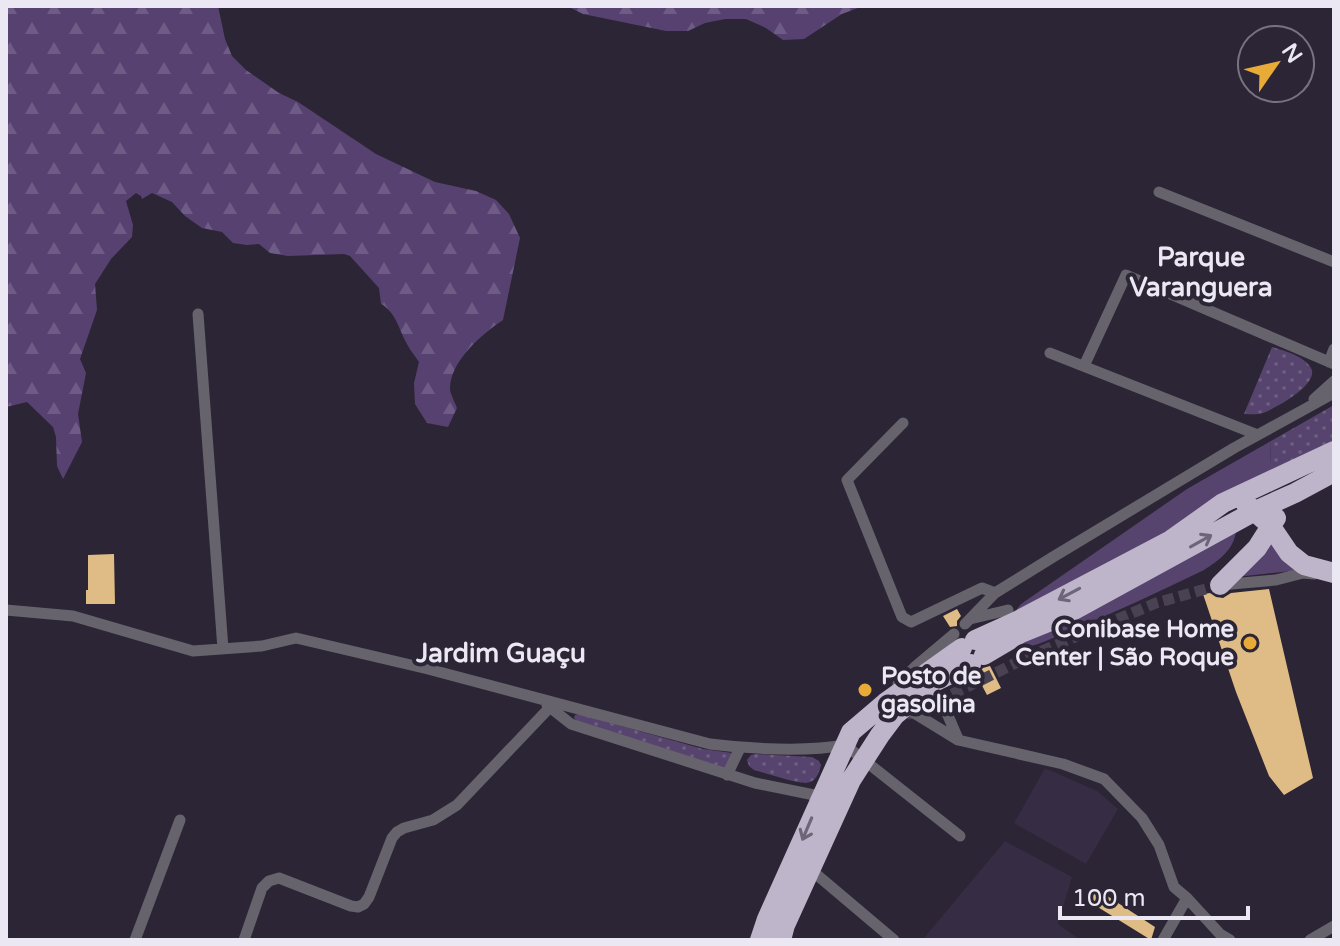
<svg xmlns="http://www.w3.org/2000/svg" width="1340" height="946" font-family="'Varela Round',sans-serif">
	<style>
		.built { fill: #362c43 }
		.green { fill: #57446e }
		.forest { fill: url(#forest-firs) }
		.park { fill: url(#park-dots) }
		.building { fill: #dfbc85 }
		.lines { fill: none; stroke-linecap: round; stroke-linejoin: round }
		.street-tunnel { stroke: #494252; stroke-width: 11; stroke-dasharray: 11 5.5; stroke-linecap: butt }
		.street { stroke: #67636c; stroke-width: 11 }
		.highway { stroke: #beb5cb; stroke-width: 20 }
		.oneway { stroke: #6e6678 }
		.poi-dot { fill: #e9ab38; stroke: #2c2535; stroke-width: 3 }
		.labels { text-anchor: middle; stroke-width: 8; stroke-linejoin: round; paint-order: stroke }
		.poi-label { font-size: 24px; font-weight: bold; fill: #ece8f3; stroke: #2c2535; text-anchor: end }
		.neighbourhood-label { font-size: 26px; font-weight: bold; fill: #ece8f3; stroke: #2c2535 }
	</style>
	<defs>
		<pattern id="forest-firs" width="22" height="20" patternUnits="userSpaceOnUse" patternTransform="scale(2)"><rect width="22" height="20" fill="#574171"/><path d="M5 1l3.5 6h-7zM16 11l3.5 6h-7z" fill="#6f5c86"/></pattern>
		<pattern id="park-dots" width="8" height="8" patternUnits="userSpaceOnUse" patternTransform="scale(2)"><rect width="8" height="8" fill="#57446e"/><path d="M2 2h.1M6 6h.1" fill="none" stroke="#6f5f83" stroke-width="1.8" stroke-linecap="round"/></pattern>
	</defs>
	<rect width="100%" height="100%" fill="#2c2535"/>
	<path class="built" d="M1045,768L1097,791L1118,809L1086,864L1014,823Z
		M1005,841L1072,877L1058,924L1080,940H927L924,938Z"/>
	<path class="green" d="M1271,441L1270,465L1278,472L1028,612H1017V609L1021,604L1187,489Z
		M1236,530C1235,549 1218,561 1204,570C1159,592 1113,613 1067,632C1051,638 1032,650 1014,647Z
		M1271,539L1301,570L1236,577Z"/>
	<path class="forest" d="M6,6H218L225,39L232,56L246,70L279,93L298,102L376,154L435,182L476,191L496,200L509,214L520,238L503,320C482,334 449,362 450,390C451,395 455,403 457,408L448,427L427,423L415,404L414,383L419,362C415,356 410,350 407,344C399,330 396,312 381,304L379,288L350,256L344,254L288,256L270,253L259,244L247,245L233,243L222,232L202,228L185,216L172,202L152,193L142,199L141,196L136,193L126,201L133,225L132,237L111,259L95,284L97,310L80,359L86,373L78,414L82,442L63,479L57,466L56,437L53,427L27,402L6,407Z
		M567,6H863L842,14L804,39L783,40L766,28L746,19H725L705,23L688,31H666L583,14Z"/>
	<path class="park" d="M1272,347C1285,351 1304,356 1311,368C1320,384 1276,408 1263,413C1257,415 1250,414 1244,414Z
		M1334,405V443L1278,472L1270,466L1271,441Z
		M579,714L703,749L732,753L726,769L576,720L574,718L575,715Z
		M756,754L812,757L819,761L821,765C819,774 815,783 805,783C796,783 765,773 754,770L749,766L747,760L751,755Z"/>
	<path class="building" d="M114,554L115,604H86V590H88V555Z
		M1269,589L1313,778L1284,795L1269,776L1236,692L1203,594L1210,593L1216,597L1223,598L1231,593Z
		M957,609L961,616L957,621V626L950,627L943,616Z
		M990,666L1001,688L987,695L977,676L983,668Z
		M1095,888L1155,927L1151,940L1088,901Z"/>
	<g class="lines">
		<path class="street-tunnel" d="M907,714L914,713L1030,656L1156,603L1220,585"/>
		<path class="street" d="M1159,192L1334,262
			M198,314L223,649
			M1050,353L1258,435
			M1329,362L1334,349
			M1084,366L1126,275L1334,364
			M1314,399L1334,381
			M903,423L847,480L902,617L911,622L982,588L995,593
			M1220,585L1276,580L1303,573L1314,574
			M6,610L73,616L193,651L262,646L296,638L428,669L710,744C749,749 807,752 845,745L960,836
			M970,619L1008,610
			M965,624L995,593L1053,557L1234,448L1334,393
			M898,684L916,666L954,634
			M941,699L958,739
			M547,705L571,724L755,783L824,797
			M914,713L958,740L1063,764L1104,779L1142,818L1159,845L1174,887L1187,898L1163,940
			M727,775L740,748
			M810,869L894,940
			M1187,898L1220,934L1230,940
			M135,940L180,820
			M244,940L262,888L269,881L279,878L351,906L358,907L364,904L369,897L392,838L397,832L404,828L433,820L457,805L554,703
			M1310,940L1334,926"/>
		<path class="highway" d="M1246,504L1270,525L1289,553L1304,565L1334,573
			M1220,585L1257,548L1276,518
			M975,640L1017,621L1171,540L1223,503L1334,451
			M984,655L1021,633L1063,616L1255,511L1295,493L1334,472
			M760,940L767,919L851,732L885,703L962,648
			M781,940L785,925L851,780L880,735L895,715L936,681L971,664"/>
	</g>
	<defs><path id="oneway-shaft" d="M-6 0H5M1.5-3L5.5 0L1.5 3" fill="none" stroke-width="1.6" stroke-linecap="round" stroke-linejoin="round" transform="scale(2)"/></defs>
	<g class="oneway">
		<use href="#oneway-shaft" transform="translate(1201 541) rotate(-29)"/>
		<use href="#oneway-shaft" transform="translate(1069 594) rotate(152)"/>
		<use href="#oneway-shaft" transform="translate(807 829) rotate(113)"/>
	</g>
	<g class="poi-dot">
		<circle cx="1250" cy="643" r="8"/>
		<circle cx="865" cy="690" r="8"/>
	</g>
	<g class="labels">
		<g class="poi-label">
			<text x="1234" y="637">Conibase Home<tspan x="1234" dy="28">Center | São Roque</tspan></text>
			<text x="881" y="684" text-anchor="start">Posto de<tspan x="881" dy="28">gasolina</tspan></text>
		</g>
		<g class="neighbourhood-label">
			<text x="1201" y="266">Parque<tspan x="1201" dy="30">Varanguera</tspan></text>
			<text x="501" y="662">Jardim Guaçu</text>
		</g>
	</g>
	<rect width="1340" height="946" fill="none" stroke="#ece8f3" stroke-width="16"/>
	<g transform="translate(1276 64) rotate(56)"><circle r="38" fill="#2c2535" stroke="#797381" stroke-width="2"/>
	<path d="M0-6L14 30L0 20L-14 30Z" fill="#e9ab38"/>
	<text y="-12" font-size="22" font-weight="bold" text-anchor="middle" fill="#ece8f3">N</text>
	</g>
	<path d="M1060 906v12h188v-12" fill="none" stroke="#ece8f3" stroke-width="4"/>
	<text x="1072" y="906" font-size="24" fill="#ece8f3" stroke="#2c2535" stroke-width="6" paint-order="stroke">100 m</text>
</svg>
